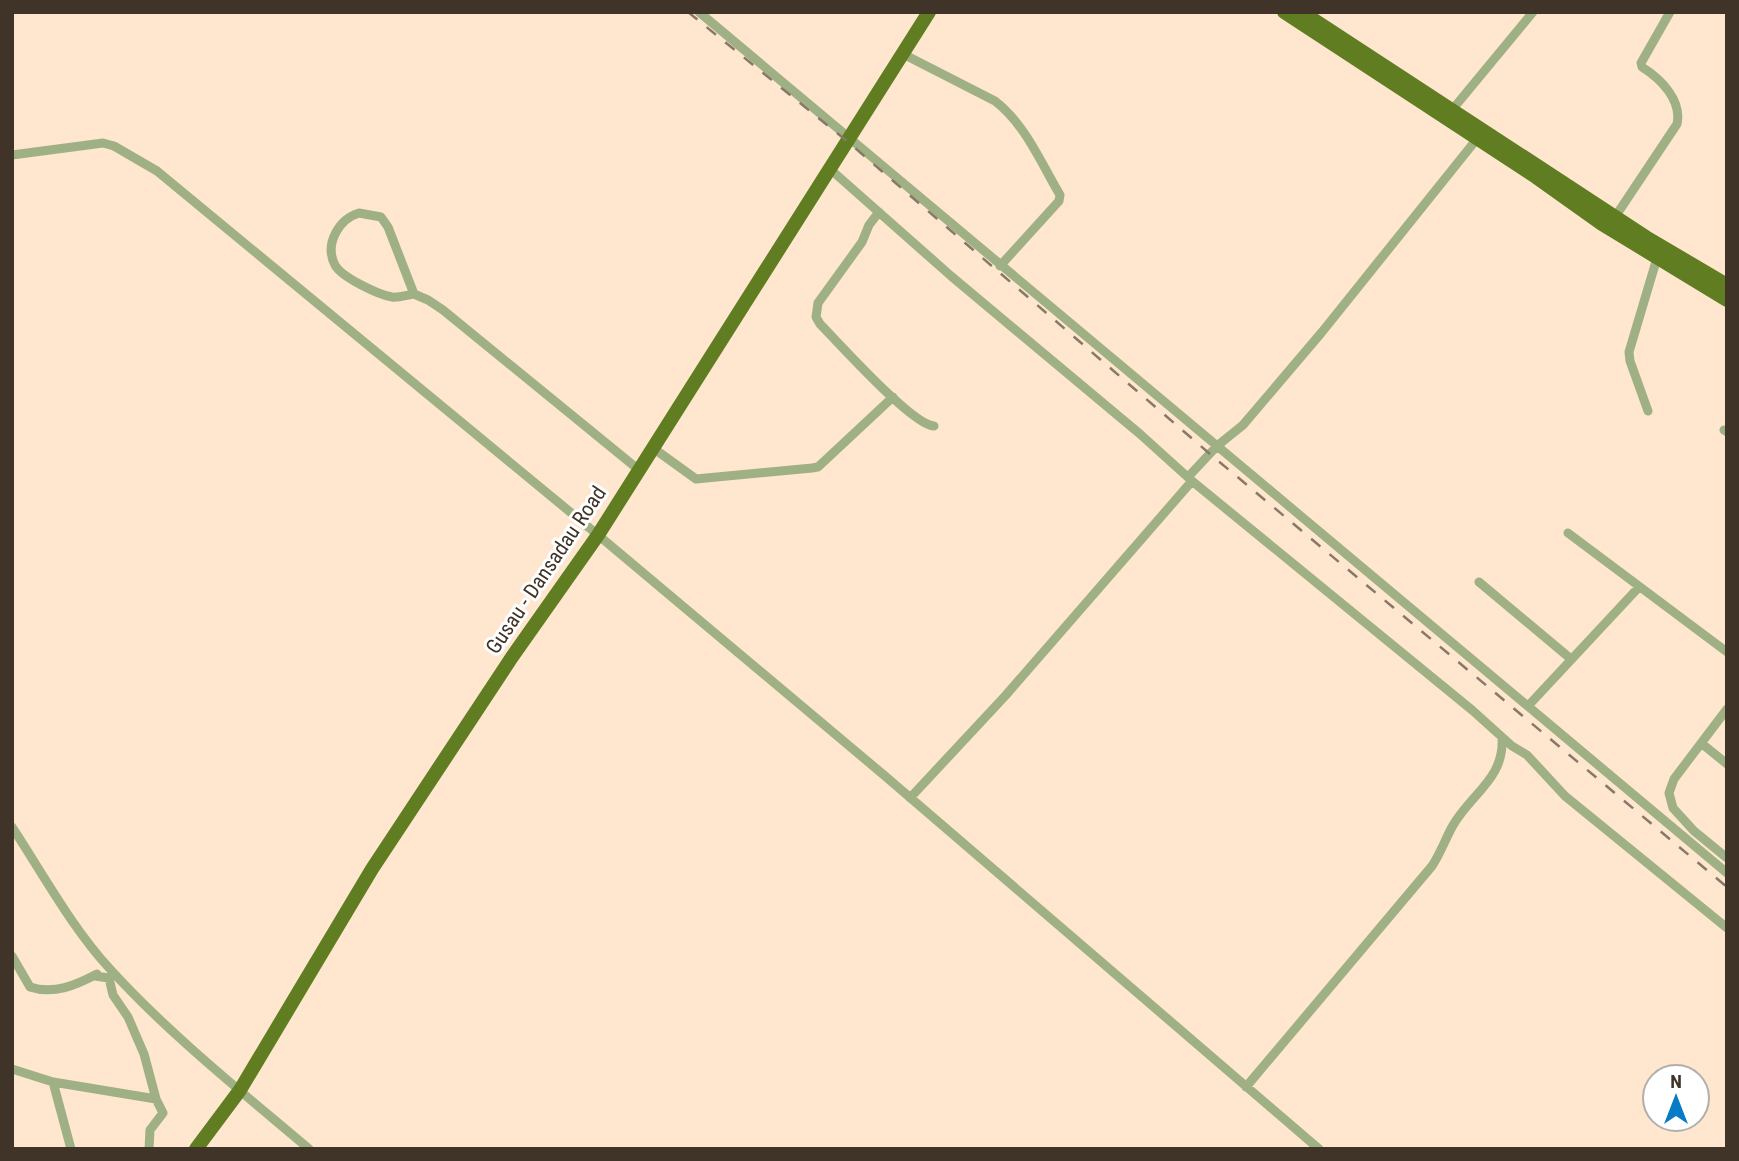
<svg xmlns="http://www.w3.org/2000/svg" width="1739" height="1161" font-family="'Roboto Condensed',sans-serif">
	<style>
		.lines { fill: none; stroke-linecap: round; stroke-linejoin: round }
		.street { stroke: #9fb184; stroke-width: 9 }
		.primary { stroke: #607e21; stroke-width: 14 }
		.rail { stroke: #887868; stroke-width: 2.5; stroke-dasharray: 12 12; stroke-linecap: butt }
		.labels { text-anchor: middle; stroke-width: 6; stroke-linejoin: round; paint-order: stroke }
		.street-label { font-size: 21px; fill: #403429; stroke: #fff }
	</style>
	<rect width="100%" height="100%" fill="#fee6cf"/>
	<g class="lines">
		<path class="street" d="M699,12L1727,873
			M903,54L995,101C1025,124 1041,163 1060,195L1059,201L1000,266
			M1452,110L1533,12
			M12,155L103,143L114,146L157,171L598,535L885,776L1319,1149
			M830,169L951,276L1140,434L1192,481L1472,710L1512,746L1527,755L1565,796L1727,928
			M879,212L869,225L862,242L818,303L816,317L820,324C839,343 912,425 934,426
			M359,213L381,217L388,227L414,294C407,295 398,298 392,297C379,295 341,277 335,265C324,244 339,219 359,213Z
			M1615,217L1677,124C1682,100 1661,79 1642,67L1641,63L1670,12
			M414,294L428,300L443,310L639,470
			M1648,411L1630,361L1629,352L1657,258
			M1724,430L1727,432
			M653,448L696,479L812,468L818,467L893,397
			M1188,477L1217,446L1243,425L1322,332L1476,140
			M1568,533L1727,652
			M1479,582L1571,659
			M1528,706L1639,587
			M1727,709L1674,779L1669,793L1673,808L1694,831L1727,858
			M1701,743L1727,764
			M910,798L1006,695L1192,481
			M12,827C43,874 72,928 110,969C168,1033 243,1093 309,1149
			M12,956L30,987C54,995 76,985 97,974
			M95,976L109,978L113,995L128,1017L144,1054L156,1099L163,1113L150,1130L149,1149
			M12,1069L53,1082L156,1099
			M53,1082L71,1149
			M1246,1087L1432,866C1440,854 1445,840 1452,827C1470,794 1505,779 1502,737"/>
		<path class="primary" d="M1284,12L1536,177L1602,224L1727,300
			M1302,12L1649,239L1727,285
			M196,1149L240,1090L372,869L512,657L598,535L929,12"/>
		<path class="rail" d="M688,12L848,142L1210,454L1727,887"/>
	</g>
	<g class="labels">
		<g class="street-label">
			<text transform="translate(546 570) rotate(-56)" y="7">Gusau - Dansadau Road</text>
		</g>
	</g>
	<rect width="1739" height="1161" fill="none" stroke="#403429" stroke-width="28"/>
	<g transform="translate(1676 1098)"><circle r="33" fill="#ffffff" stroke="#b3aea9" stroke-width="2"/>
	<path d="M0-5L12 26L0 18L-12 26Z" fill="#077cc6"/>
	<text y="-10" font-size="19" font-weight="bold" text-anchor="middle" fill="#403429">N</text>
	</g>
</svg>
